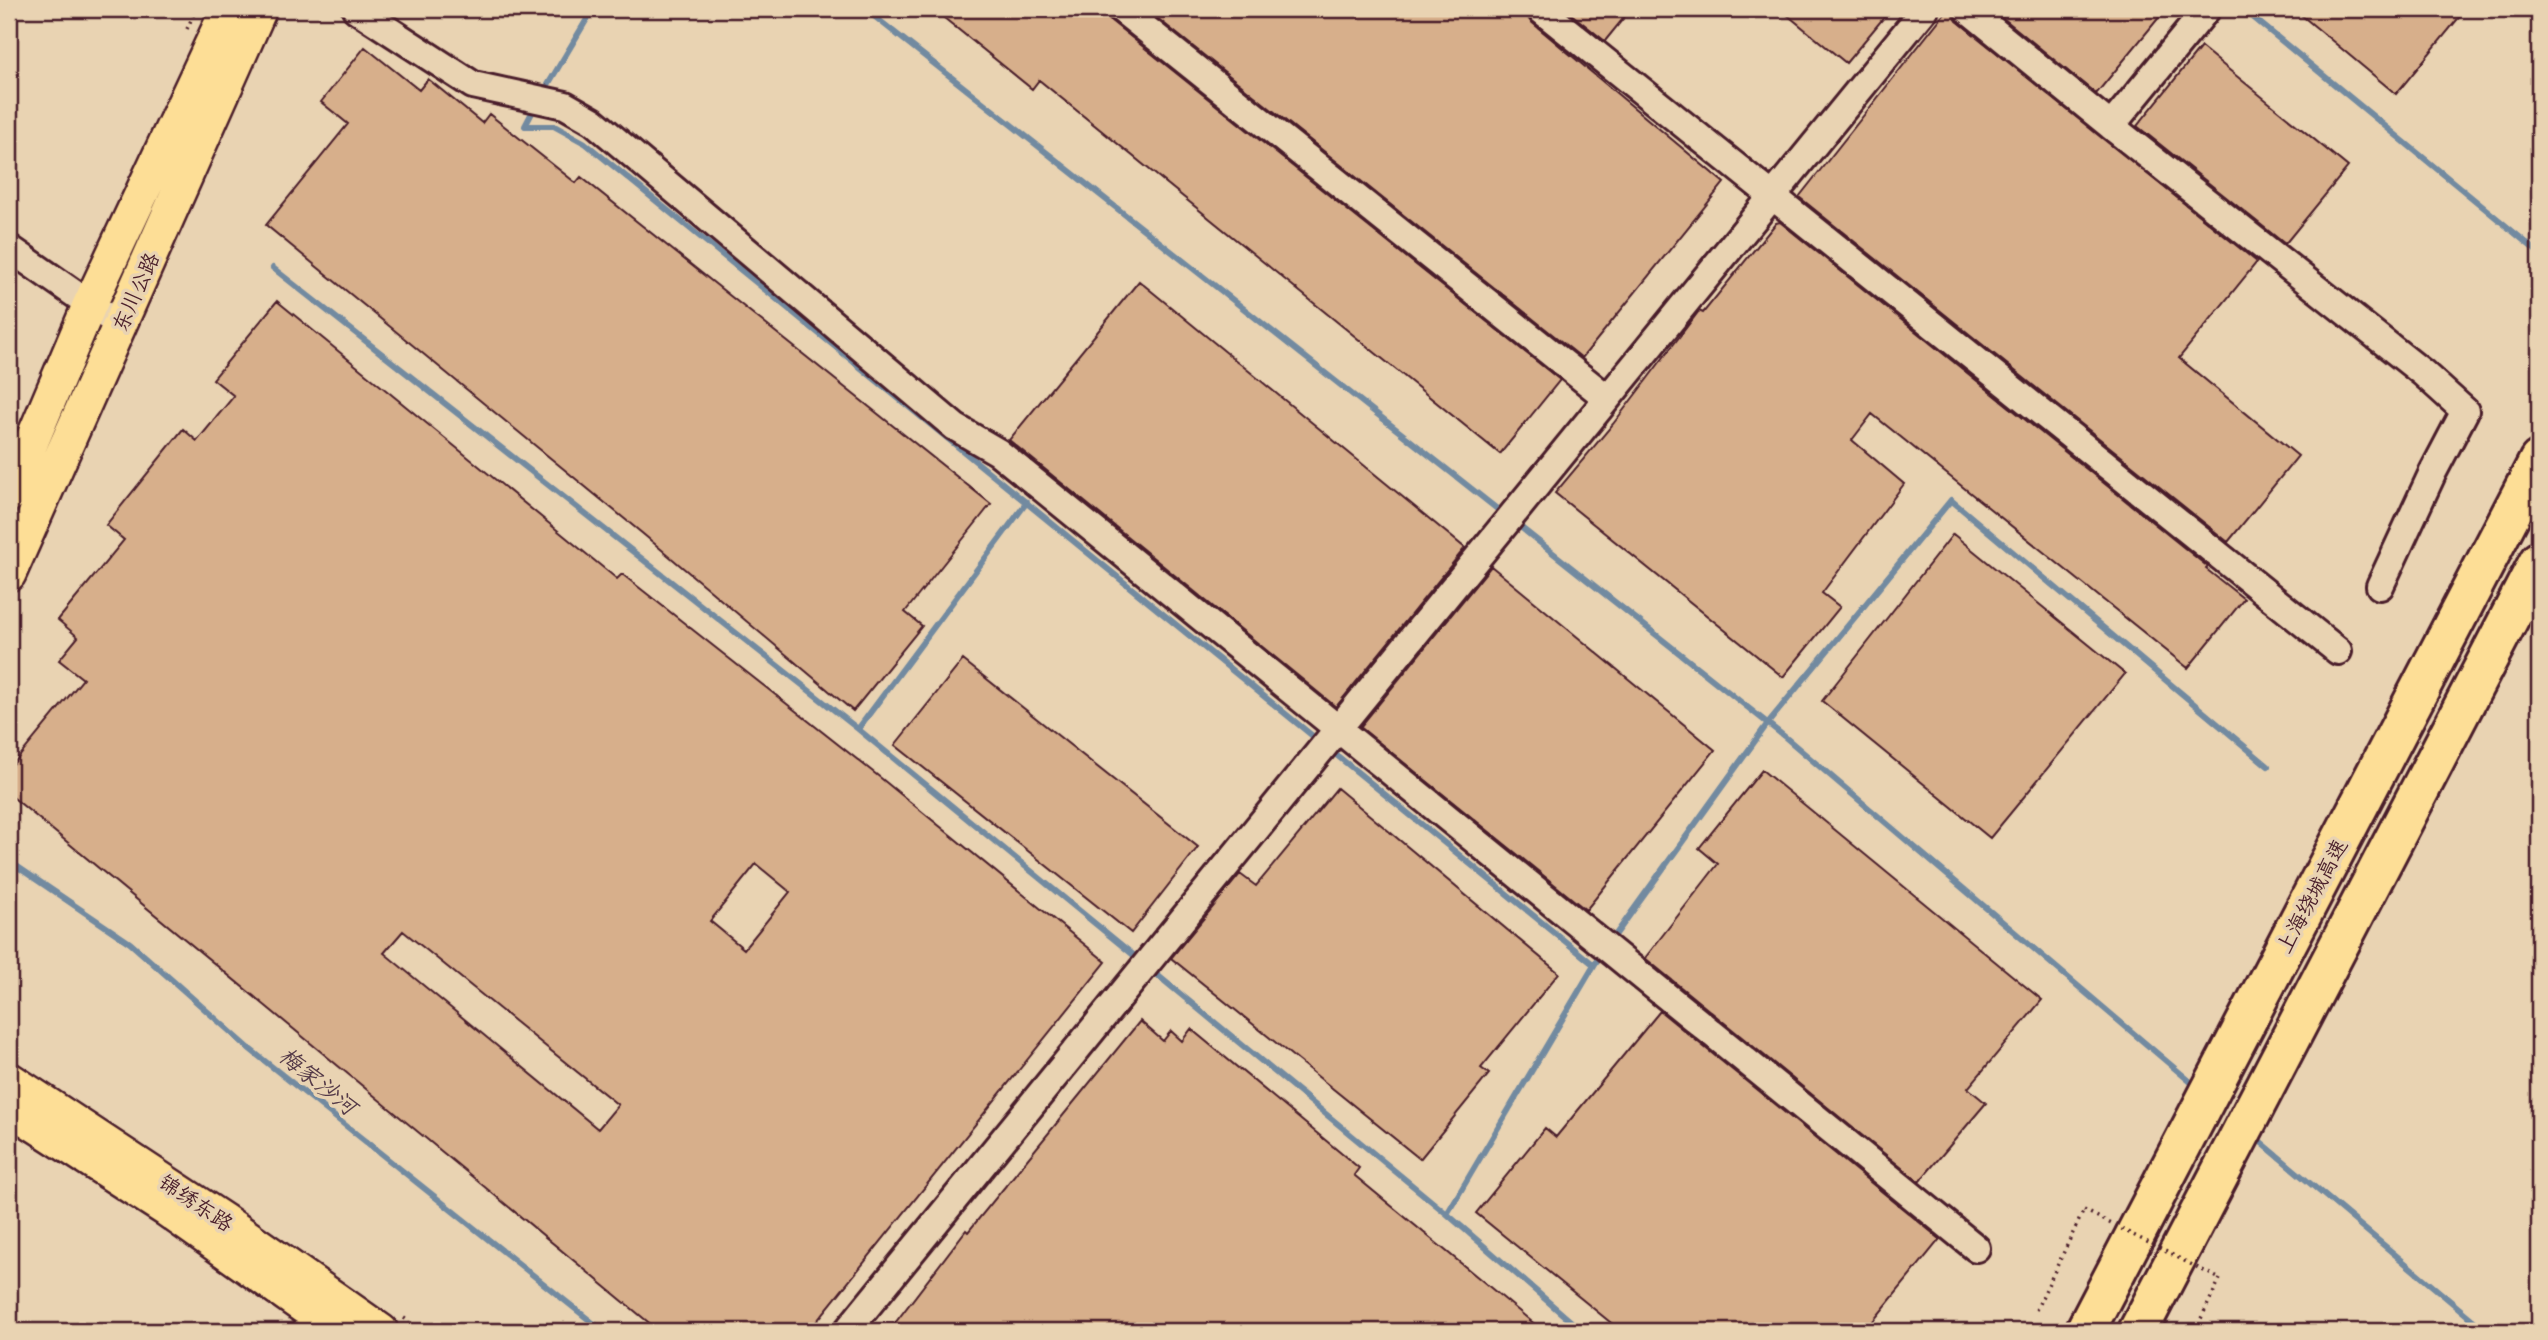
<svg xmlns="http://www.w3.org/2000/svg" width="2548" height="1340" font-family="'Architects Daughter','LXGW WenKai TC',sans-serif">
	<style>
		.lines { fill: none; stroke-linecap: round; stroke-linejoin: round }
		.stream { stroke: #728aa0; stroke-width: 6 }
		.building { fill: #d7af8b; stroke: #4a1f2b; stroke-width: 2; fill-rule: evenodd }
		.minor-casing { stroke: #4a1f2b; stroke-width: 32 }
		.major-casing { stroke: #4a1f2b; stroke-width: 38 }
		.highway-casing { stroke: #4a1f2b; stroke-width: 44 }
		.path { stroke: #4a1f2b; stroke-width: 3.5; stroke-dasharray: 2 5; stroke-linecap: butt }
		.minor { stroke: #e9d3b2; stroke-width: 26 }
		.major { stroke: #fdde96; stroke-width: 33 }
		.highway { stroke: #fdde96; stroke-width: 38 }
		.path-bridge { stroke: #4a1f2b; stroke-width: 3.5; stroke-dasharray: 2 5; stroke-linecap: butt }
		.labels { text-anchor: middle; stroke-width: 7; stroke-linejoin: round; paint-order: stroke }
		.street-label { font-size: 21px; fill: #4a1f2b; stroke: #e9d3b2 }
		.water-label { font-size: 23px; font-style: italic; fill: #543a48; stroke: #e9d3b2 }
	</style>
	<rect width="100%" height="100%" fill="#e9d3b2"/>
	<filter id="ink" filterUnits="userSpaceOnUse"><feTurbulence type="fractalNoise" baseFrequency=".0143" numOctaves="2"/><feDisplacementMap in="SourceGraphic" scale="14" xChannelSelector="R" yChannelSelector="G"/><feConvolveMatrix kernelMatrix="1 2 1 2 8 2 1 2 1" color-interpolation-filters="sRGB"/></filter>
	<g filter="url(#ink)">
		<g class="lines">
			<path class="stream" d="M865,9L1506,516
				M2243,9L2539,253
				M543,93L593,9
				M536,105L525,126H554L585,143L1320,742
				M273,268L858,729
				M1027,502L858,729L1142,962
				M1514,522L1785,737L2199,1089
				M1329,749L1593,964
				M9,861L130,943L251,1050L603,1331
				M1611,941L1768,723L1951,500L2268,766
				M1150,969L1447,1214
				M2255,1137L2486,1331
				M1582,1331L1447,1214L1602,952"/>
		</g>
		<path class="building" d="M933,9H1106L1111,21L1560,380L1500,454L1039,80L1032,89Z
			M1146,9H1525L1530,21L1724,183L1582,358Z
			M1565,9H1631L1605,41Z
			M1780,9H1891L1846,63Z
			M1948,9H1952L1957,21L2257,262L2179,358L2298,456L2228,542L1799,197Z
			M1992,9H2166L2096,94Z
			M2294,9H2466L2396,94Z
			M365,47L419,90L428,79L482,123L489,114L576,183L581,177L991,504L905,612L922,626L853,711L643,534L266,225L348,124L321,102Z
			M2201,47L2348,167L2285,244L2137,126Z
			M1780,222L2208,567L2206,569L2244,599L2188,668L1872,414L1852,440L1904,484L1822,593L1840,607L1783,677L1555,493L1613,424L1699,311L1703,313L1776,223Z
			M1139,281L1465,548L1336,707L1009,440Z
			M277,301L617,579L622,574L882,779L1106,962L809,1331H659L9,794V769L83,679L59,660L78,637L58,620L124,540L106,525L183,429L197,441L234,396L213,379ZM756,864L790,892L744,949L710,921ZM403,931L618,1105L598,1129L384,953Z
			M1953,534L2125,674L1990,838L1822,701Z
			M1491,566L1715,750L1586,910L1360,727Z
			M963,660L1198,847L1131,933L895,745Z
			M1762,770L2042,1000L1968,1088L1986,1103L1919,1182L1645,958L1718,864L1699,848Z
			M1337,788L1559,973L1481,1068L1489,1074L1420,1159L1171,958L1240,874L1256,886Z
			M1660,1011L1940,1239L1865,1331H1621L1476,1213L1545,1128L1556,1137Z
			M1140,1021L1163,1041L1171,1031L1182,1041L1191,1029L1359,1168L1354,1175L1543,1331H889L966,1230L968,1232Z"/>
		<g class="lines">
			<g class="minor-casing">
				<path id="minor" d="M356,9L473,85L565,105L593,121L955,427L998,452L1976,1248
					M1121,9L1607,398
					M1540,9L2338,651
					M1967,9L2111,126L2207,9
					M2111,126L2423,373L2465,411L2433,472L2380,586
					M9,248L105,315
					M847,1331L1925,9"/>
			</g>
			<g class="major-casing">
				<path id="major" d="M9,495L89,306L228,9
					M9,574L260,9
					M9,1079L223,1220L381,1331
					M9,1108L167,1210L338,1331"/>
			</g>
			<g class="highway-casing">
				<path id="highway" d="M2085,1331L2539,460
					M2138,1331L2539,561"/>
			</g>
			<path class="path" d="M187,29L196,9
				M2036,1310L2084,1210
				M404,1318L422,1331
				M2195,1331L2220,1279"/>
			<use href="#minor" class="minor"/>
			<use href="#major" class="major"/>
			<use href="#highway" class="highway"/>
			<path class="path-bridge" d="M2084,1210L2220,1279"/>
		</g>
	</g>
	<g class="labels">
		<g class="street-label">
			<text transform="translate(136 292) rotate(-66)" y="7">东川公路</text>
			<text transform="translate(2312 896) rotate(-62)" y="7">上海绕城高速</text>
			<text transform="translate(196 1203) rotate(34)" y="7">锦绣东路</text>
		</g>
		<g class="water-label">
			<text transform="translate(318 1081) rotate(39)" y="8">梅家沙河</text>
		</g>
	</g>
	<rect width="2548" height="1340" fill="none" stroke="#e9d3b2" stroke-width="35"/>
	<rect x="18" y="18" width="2513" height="1305" fill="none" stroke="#4a1f2b" stroke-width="2.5" filter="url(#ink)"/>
</svg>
